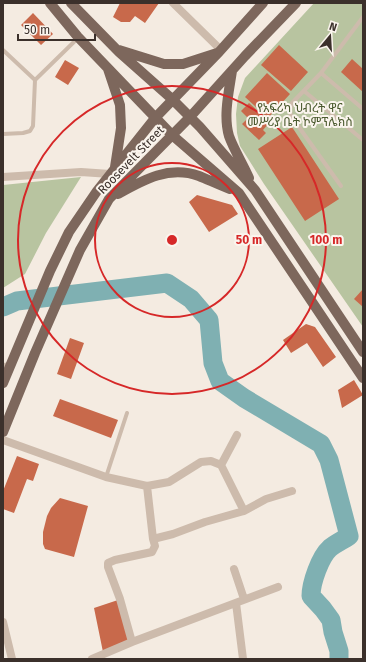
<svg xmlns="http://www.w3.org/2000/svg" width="366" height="662" font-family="'Fira Sans','Noto Sans Ethiopic',sans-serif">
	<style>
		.green { fill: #b8c4a0 }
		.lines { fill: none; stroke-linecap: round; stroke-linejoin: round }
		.river { stroke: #7fb0b2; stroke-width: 19 }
		.building { fill: #c8694b }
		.lane { stroke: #cdbbac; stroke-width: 4 }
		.street { stroke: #cdbbac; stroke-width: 8 }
		.primary { stroke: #7d675c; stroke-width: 10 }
		.ring { fill: none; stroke: #d62828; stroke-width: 2 }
		.labels { text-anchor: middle; stroke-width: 4; stroke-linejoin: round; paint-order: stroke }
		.park-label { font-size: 12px; fill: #4a5a2e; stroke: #fbf5ee }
		.street-label { font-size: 12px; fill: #3b302b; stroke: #fbf5ee }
		.centre { fill: #d62828; stroke: #fbf5ee; stroke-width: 2 }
		.ring-label { font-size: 12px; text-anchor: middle; font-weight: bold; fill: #d62828; stroke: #fbf5ee; stroke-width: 4; stroke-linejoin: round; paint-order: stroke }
	</style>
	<rect width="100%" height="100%" fill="#f4ebe1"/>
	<path class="green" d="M314,3H363V327L264,184L240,146L237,133L236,114L238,97L245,78Z
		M81,177L46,233L25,274L3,288V185Z"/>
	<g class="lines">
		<path class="river" d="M3,307L17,301L167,283L191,299L209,320L213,363L220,381L244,398L321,444L329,460L349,536C343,540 335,544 330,548C320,557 311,583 311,596L323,609L331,620L333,632L339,651V659"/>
	</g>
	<path class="building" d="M120,3H159L145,23L135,16L130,22H121L113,17Z
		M33,13L53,34L41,45L21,25Z
		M279,45L308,72L291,91L261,65Z
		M352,59L363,69V92L341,72Z
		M65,60L79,68L68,85L55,77Z
		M267,73L290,94L268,118L245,97Z
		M249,103L270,122L263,130L266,133L259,140L242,124L248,118L241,111Z
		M292,127L339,199L305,221L258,149Z
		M197,195L232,205L238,214L209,232L189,202Z
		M363,289V307L354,299Z
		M306,324L315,327L336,357L323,367L307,343L291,353L283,340Z
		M70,338L84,343L71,379L57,374Z
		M354,380L363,395L342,408L338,390Z
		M60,399L118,420L111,438L53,416Z
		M17,456L39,464L33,481L27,479L14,513L3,509V491Z
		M60,498L88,506L74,557L45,549L43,544V532L47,516L51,508Z
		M118,600L129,641L103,652L94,608Z"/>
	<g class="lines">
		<path class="lane" d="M3,50L35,80
			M321,73L363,109
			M304,91L363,140
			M3,134L23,133L30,131L33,126L35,80L78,38
			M341,186L291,116L290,110L292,103L321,73L363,17
			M3,365L11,364
			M106,477L127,413"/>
		<path class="street" d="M173,3L221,50
			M3,177L81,172L110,174
			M3,440L106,477L147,486L169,482L201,462L211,461L221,465L237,435
			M221,465L244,511
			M147,486L153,539
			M234,569L244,599
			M236,603L243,659
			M3,622L12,659
			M132,642L120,599L108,567V563L115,560L152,552L155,546L153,539L173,534L205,522L244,511L266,499L292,491
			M92,659L132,642L278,587"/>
		<path class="primary" d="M50,3L78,37L172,135L239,193L363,378
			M71,3L119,52L172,99L200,127L255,190L363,352
			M119,50L164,64H183L217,53
			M108,69L120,105L121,128L115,167
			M232,71C229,91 223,116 229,136C234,150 243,164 249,178
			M118,194C143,180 169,165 199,176C209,180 219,185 230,189
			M3,383L50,271L69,232L97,191L155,118L219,52L263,3
			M3,432L35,353L80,250L109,199L190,117L245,56L296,3"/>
	</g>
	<g class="ring">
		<circle cx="172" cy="240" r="77"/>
		<circle cx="172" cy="240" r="154"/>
	</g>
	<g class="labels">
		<g class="park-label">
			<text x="300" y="112">የአፍሪካ ህብረት ዋና<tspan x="300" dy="14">መሥሪያ ቤት ኮምፕሌክስ</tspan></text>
		</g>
		<g class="street-label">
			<text transform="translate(131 160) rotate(-46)" y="4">Roosevelt Street</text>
		</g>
	</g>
	<circle cx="172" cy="240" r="6" class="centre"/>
	<g class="ring-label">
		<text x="249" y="244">50 m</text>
		<text x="326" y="244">100 m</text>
	</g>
	<rect width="366" height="662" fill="none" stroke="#3b302b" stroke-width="8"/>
	<g transform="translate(330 36) rotate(18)" stroke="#fbf5ee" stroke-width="3" paint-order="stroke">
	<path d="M0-3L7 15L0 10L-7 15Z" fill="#3b302b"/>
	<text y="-6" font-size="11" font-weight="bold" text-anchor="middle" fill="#3b302b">N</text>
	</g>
	<path d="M18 34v6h77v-6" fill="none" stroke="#3b302b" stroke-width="2"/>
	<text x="24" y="34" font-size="12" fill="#3b302b" stroke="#fbf5ee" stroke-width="3" paint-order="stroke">50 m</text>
</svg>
